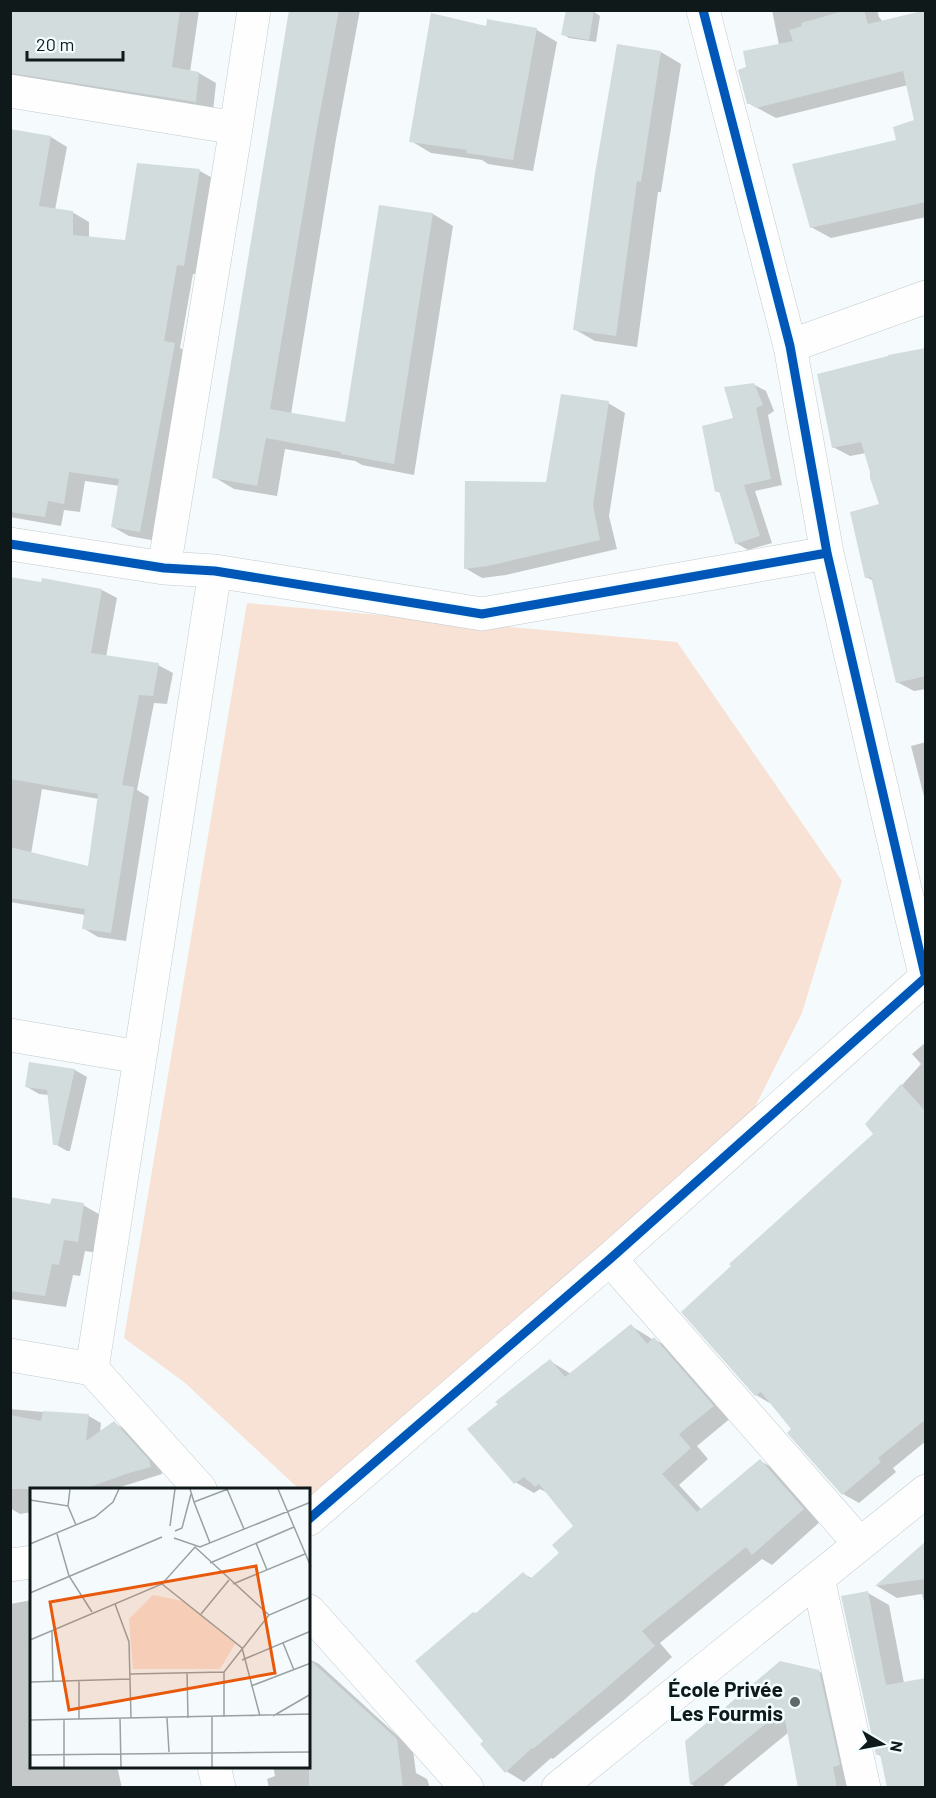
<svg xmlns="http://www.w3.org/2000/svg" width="936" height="1798" font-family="Barlow,sans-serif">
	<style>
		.green { fill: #f8e2d5 }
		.shadow { fill: #0003; fill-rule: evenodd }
		.building { fill: #d3dcdd }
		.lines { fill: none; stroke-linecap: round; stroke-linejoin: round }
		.street-casing { stroke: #c2cacc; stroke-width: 34 }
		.street { stroke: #fefeff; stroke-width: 33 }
		.cycleway-casing { stroke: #f2fdff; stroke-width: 13 }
		.cycleway { stroke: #0057b8; stroke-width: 9 }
		.poi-dot { fill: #606869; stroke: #f2fdff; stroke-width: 2 }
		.labels { text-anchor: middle; stroke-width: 5; stroke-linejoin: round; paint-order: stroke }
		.poi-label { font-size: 21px; font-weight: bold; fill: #0f191a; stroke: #f2fdff; text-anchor: end }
		.inset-road { fill: none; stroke: #99a1a2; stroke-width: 1.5 }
		.view { fill: #e8590c; fill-opacity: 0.15; stroke: #e8590c; stroke-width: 3 }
		.inset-edge { fill: none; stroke: #0f191a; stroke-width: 3 }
	</style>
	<rect width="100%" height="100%" fill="#f5fbfc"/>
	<path class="green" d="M247,603L677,642L842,881L802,1013L745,1127L309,1499V1489H299L184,1382L124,1338Z"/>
	<path class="shadow" d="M16,10H199L190,72L199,73L216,83L213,112L10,82V22Z
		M290,10H360L336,139L291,414L347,424L380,207L433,214L453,226L414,475L362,465L355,461L285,449L277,496L234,489L214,477Z
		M586,10L594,12L600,16L596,42L569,38L563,34Z
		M772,10H877L879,17L883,22L926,11V217L831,238L811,227L898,141L915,121L908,85L776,118L748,103V68L779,45Z
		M488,21L537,30L557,42L533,171L488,164L482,160L431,153L411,141L487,27Z
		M661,52L681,64L661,192H658L637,347L595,341L574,329Z
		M10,130L51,137L67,147L55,210L72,212L89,222V238L126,241L200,171L216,180L200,274H193L180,348L190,354L156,541L129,536L113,527L120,486L85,481L80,512L64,510L61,526L10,517Z
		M926,349V689L914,691L897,682L874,581L866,577L881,506L866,453L850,456L833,447Z
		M753,384L766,391L774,411L768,415L782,485L755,491L772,543L748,550L736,543L721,493L716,491Z
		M608,403L625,413L609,516L617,549L506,575L482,578L465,568L547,483Z
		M10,579L42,584L43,580L102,590L117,598L106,657L158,665L173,673L167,704L154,703L137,790L149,797L126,941L98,937L83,928L85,915L10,902ZM42,789L99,799L90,867L31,854Z
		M926,742V804L911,746Z
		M926,1042V1441L893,1468L896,1472L859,1503L843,1494L773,1405L756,1395L875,1134L867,1124L921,1064L912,1054Z
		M75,1070L87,1077L70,1151H67L55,1144L49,1095L39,1094L27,1087Z
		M10,1199L51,1205H83L104,1217L99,1253L85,1251L80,1276L73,1275L66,1307L10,1299Z
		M631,1326L649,1337L653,1340L654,1339L673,1350L732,1417L697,1446L708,1459L679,1485L702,1510L760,1461L779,1471L822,1520L772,1565L762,1559L660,1643L672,1657L623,1701L553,1759L551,1758L524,1782L506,1771L485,1741L476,1615L524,1574L533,1579L561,1553L576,1526L548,1493L540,1489L534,1493L515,1482L550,1361L571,1374Z
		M10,1409L89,1416L101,1423L100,1433L114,1423L126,1430L161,1468L162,1474L114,1489H32V1512L20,1514L10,1508Z
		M926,1543V1609L922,1594L897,1598L877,1586Z
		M868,1593L889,1605L904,1683L882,1757L877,1754Z
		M32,1600V1766H117L122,1788H10V1604Z
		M309,1659L319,1664L413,1750L416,1773L427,1779L430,1788H269L267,1779L275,1776L273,1766H309Z
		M818,1671L839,1683L855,1788H800L789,1732L721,1788H697L691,1784L687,1742Z"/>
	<path class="building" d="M10,10H180L172,67L199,72L196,102L10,73Z
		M289,10H339L317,128L270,409L345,422L379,205L433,213L394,464L341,454V452L266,438L257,486L212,478Z
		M566,10H594L589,40L561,35Z
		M847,10H864L868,24L926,10V202L810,228L792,164L896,140L893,127L914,120L903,71L756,108L752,104H747L738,70L746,67L743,51L793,41L789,30L802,26L801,23Z
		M431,13L486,26L487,19L537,28L513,160L466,153L467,150L409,142Z
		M617,44L661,51L641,182L637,181L616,336L573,330L595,173Z
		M10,129L51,136L39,206L73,211V235L125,240L137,163L200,169L184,266L177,265L164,341L175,343L140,532L111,527L119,479L69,472L64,504L48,501L45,517L10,512Z
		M926,348V676L896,683L871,577L865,578L850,512L879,504L870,478V472L861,442L832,448L817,374L888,356V355Z
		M754,383L763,405L756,408L771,479L744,485L760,536L735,544L719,491L715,492L702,426L733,418L724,387Z
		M561,394L609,401L593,505L600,540L488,566L464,569L465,481L546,482Z
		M10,577L41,582L42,578L102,589L91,653L159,663L153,696L139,695L122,785L134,787L111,933L82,929L85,909L10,898V847L88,866L98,794L10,779Z
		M29,1062L75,1069L58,1145H53L47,1090L25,1087Z
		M901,1084L926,1112V1419L878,1458L881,1462L842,1495L787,1433L791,1429L761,1392L755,1396L681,1312L731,1266L729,1264L873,1134L865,1124Z
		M10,1197L50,1204L52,1198L84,1203L78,1242L64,1240L59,1265L52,1264L45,1296L10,1291Z
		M631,1324L647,1344L654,1337L714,1406L679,1434L691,1448L662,1474L697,1512L760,1459L804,1509L752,1555L746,1547L642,1631L655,1646L604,1690L533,1749L532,1748L505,1773L480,1744L483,1741L415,1661L473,1612L476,1613L523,1572L530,1579L559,1553L552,1545L573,1526L539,1484L535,1487L524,1477L514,1484L467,1429L498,1404L495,1402L550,1359L565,1377Z
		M43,1411L89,1414L86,1441L114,1421L149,1460L151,1467L129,1473L84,1489H10V1415L41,1421Z
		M926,1541V1579L875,1586Z
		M868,1591L886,1685L926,1678V1788H887L880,1754L876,1755L841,1596Z
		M309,1659L397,1739L403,1788H309Z
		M780,1661L819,1670L840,1765L833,1767L837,1788H798L783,1710L690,1785L685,1741Z"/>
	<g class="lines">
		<g class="street-casing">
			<path id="street" d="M703,10L790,346L827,553L926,979
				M10,91L236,128
				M790,346L926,297
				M10,544L164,568L215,571L482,614L827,553
				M164,568L236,128L254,10
				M10,1035L139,1057
				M610,1259L860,1544
				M10,1355L92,1369L200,1489
				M92,1369L215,571
				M309,1519L610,1259L925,978
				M10,1565L32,1562
				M818,1578L864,1788
				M309,1611L467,1788
				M214,1766L219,1788
				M558,1788L926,1491"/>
		</g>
		<use href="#street" class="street"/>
		<g class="cycleway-casing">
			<path id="cycleway" d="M703,10L790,346L827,553L926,979
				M10,544L164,568L215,571L482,614L827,553
				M309,1519L610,1259L925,978"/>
		</g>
		<use href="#cycleway" class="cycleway"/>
	</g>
	<circle class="poi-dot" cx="795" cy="1702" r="6"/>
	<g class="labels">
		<g class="poi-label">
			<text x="783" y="1697">École Privée<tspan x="783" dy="24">Les Fourmis</tspan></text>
		</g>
	</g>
	<g transform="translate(30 1488)">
		<rect width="280" height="280" fill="#f5fbfc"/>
		<path d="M123,107L153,113L205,156L190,181H103L99,131Z" fill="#f8e2d5"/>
		<path class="inset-road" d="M160,1L164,14L198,1M197,1L214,41M248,1L281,79M0,12L38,18L40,1M164,14L180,55M38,18L46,37M140,38L145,1M145,43L152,40L161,6M27,46L39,88L62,124M144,50L170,59L281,14M226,55L237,82M0,56L65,29L83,14L89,1M180,75L264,39M132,96L212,160L230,228M203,96L275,66M0,105L132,49M85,116L99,154L101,230M171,126L199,92M22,143L23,193M0,152L132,96L165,59L239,127M253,155L264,182M212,172L281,143M157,184L158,230M100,186L194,184M49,192V231M0,194L100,191M221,198L281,175M243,228L281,206M182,229V280M194,229V184L239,127L281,109M90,230L91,280M137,230L139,264M34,231V280M0,232L281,226M0,267L281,264"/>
		<path class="view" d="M226,78L245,185L39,222L20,114Z"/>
		<rect width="280" height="280" class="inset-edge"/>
	</g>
	<rect width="936" height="1798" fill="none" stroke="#0f191a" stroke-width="24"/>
	<g transform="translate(882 1744) rotate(100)" stroke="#f2fdff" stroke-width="4.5" paint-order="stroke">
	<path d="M0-4.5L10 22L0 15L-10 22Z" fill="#0f191a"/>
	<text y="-9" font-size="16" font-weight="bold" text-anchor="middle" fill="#0f191a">N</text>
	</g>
	<path d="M27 51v9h96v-9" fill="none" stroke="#0f191a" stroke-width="3"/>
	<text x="36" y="51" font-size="18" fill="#0f191a" stroke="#f2fdff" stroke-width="4.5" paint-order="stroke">20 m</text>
</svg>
